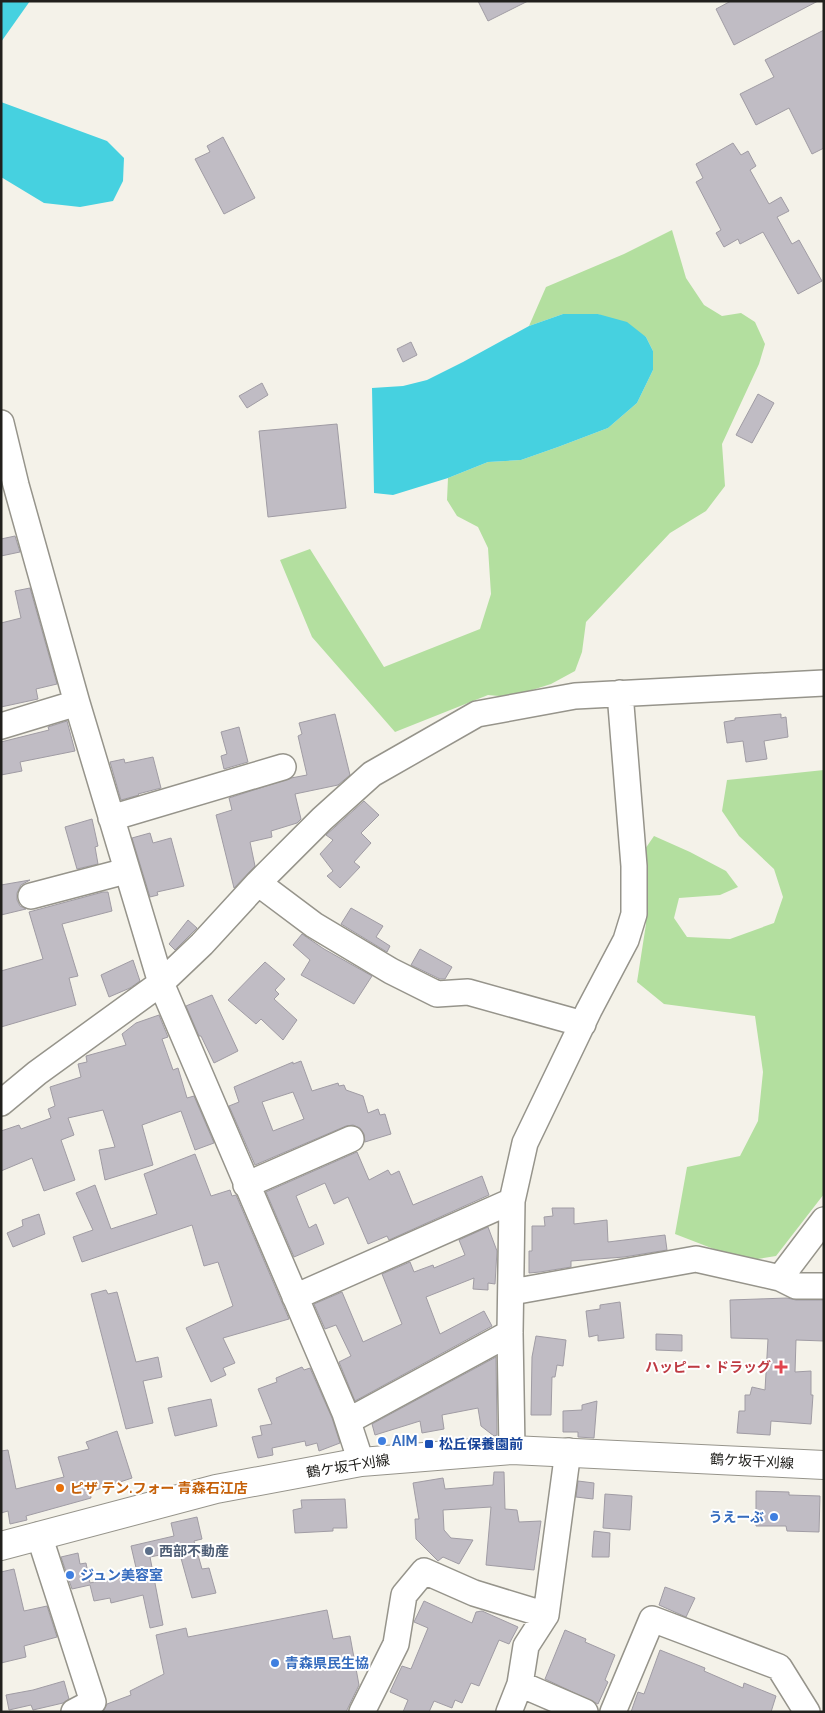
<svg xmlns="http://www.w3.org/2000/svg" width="825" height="1713" font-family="Raleway,'Noto Sans JP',sans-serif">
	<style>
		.green { fill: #b3df9f }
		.water { fill: #46d1e0 }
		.building { fill: #c0bcc4; stroke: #a09ca4; fill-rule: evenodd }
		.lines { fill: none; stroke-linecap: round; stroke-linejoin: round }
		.minor-casing { stroke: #96948b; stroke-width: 28 }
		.major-casing { stroke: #96948b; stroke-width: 30 }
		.minor { stroke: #fff; stroke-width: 25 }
		.major { stroke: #fff; stroke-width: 28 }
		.health-dot { fill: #e0444e; stroke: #fff; stroke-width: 2 }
		.shop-dot { fill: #3f7fe0; stroke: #fff; stroke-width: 2 }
		.transit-dot { fill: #1a4fb4; stroke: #fff; stroke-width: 2 }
		.food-dot { fill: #e8710a; stroke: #fff; stroke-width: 2 }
		.service-dot { fill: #5c6f8a; stroke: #fff; stroke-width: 2 }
		.labels { text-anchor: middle; stroke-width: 4; stroke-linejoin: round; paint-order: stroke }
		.health-label { font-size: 14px; font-weight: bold; fill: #be3a42; stroke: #fff; text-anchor: end }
		.shop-label { font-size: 14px; font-weight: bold; fill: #366cbe; stroke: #fff; text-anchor: start }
		.transit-label { font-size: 14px; font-weight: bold; fill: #164399; stroke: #fff; text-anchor: start }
		.street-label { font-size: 14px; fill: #21201d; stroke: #fff }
		.food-label { font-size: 14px; font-weight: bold; fill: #c56008; stroke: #fff; text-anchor: start }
		.service-label { font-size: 14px; font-weight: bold; fill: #4e5e75; stroke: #fff; text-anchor: start }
	</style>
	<rect width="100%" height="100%" fill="#f4f2e9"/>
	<path class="green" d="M672,230L686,278L704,305L722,316L741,313L755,322L765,344L759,364L722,444L725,486L706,511L670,533L586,622L582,652L575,671L551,684L510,697L488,695L395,732L312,637L280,560L310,549L384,667L480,629L491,594L488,548L478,527L457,516L447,500L448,478L488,462L521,460L558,447L608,428L637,403L653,370V351L646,337L598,314H563L529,326L546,287L624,254Z
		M824,770V1194L776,1256L745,1261L675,1234L687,1167L740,1156L758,1121L763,1072L755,1016L664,1004L637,982L646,924L643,852L654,836L690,852L726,871L738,887L720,895L679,898L674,918L687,937L730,939L774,923L783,897L774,869L739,836L722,811L727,780Z"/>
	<path class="water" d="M1,1H30L1,42Z
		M1,102L107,141L124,158L123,181L113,201L80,207L44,203L1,177Z
		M563,314H598L627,322L646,337L653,351V370L637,403L608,428L558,447L521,460L488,462L448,478L393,495L374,493L372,388L403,386L427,380L463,362L529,326Z"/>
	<path class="building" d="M478,1H528L488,21Z
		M731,1H818L734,45L716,9Z
		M824,30V148L812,154L789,108L756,125L740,94L774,77L765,60Z
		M223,137L255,198L224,214L195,159L210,152L207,146Z
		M733,143L741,155L748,151L756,166L750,170L769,204L781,197L789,211L777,217L792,244L799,240L822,281L798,294L763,232L740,244L738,239L724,247L716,233L721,230L696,182L703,178L696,164Z
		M411,342L417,355L403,362L397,349Z
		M262,383L268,395L247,408L239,396Z
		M758,394L774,403L752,443L736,435Z
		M337,424L346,508L268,517L259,431Z
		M15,536L20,552L1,556V539Z
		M30,588L57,684L36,689L38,699L1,707V623L21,618L15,591Z
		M335,714L350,775L338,785L295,794L301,819L297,823L271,831L272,837L250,842L255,866L234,888L216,815L232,810L229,798L291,778L307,775L298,736L302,734L299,723Z
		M781,714V718L786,717L788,737L764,741L767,759L746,762L743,741L727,743L724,722L735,720V718Z
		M67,721L75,751L20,762L22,771L1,775V742L49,730L48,727Z
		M239,727L248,762L224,769L221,756L227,754L221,732Z
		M153,757L161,788L138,794L139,795L121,800L110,762L124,759L125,763Z
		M364,801L379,815L361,833L371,843L354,862L360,867L340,888L327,876L333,871L320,854L333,840L326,835Z
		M92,819L98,846L95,847L98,864L77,869L65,827Z
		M150,833L153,843L171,838L184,886L157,892L158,895L150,897L132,838Z
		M30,880L21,885L17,893V900L20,906L26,909L1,915V885Z
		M103,892H108L112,911L62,924L78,976L69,978L76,1005L1,1027V971L43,959L29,912Z
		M351,908L383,926L376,937L390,946L387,952L341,924Z
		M188,920L197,928L175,950L169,944Z
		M302,934L324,949L372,976L354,1004L301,975L310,960L293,945Z
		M420,949L452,967L445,979H440L411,965Z
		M133,960L140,981L130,988L109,997L101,975Z
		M265,962L285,979L275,990L279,994L274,999L297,1020L283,1040L261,1019L256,1024L228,1000Z
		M212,995L238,1051L214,1063L201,1036H199L186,1006Z
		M159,1015L168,1037L162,1039L173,1070L178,1068L187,1098L194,1096L214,1143L195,1150L181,1111L142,1125L153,1165L105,1180L99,1150L115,1147L103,1110L68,1118L74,1135L61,1140L75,1180L44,1191L32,1158L1,1171V1131L19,1125L21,1129L51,1118L48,1109L55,1106L50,1087L81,1077L78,1064L87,1062L86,1056L126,1045L122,1034L136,1023Z
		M301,1061L312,1091L338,1083L339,1086L344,1085L346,1090L363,1096L368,1113L378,1109L380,1115L385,1114L391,1134L365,1142L364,1134L360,1128L353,1125L346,1126L255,1165L229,1106L239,1102L234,1087L293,1062V1064ZM293,1092L304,1119L273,1131L262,1102Z
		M357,1152L369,1180L388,1170L391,1175L399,1171L413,1205L482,1176L489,1195L389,1240L387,1236L368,1244L348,1197L334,1204L325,1183L296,1196L309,1228L316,1224L324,1244L294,1257L266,1192Z
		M195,1154L211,1196L230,1190L232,1196L236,1195L289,1319L223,1338L235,1363L223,1368L226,1375L211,1382L186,1328L233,1306L218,1262L204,1266L192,1225L82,1262L73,1237L93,1230L76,1193L95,1185L111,1229L157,1214L144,1174Z
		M552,1208H574V1224L607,1220L608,1242L665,1235L667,1250L624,1257L571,1261V1267L540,1272L529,1273V1251H532V1226H545L544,1217L553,1216Z
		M39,1214L45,1234L13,1247L7,1233L23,1226L22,1220Z
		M488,1227L497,1251L495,1284L488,1283V1290L473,1289L474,1278L426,1297L440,1334L484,1311L492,1326L355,1401L339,1362L351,1356L336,1325L325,1329L314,1304L342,1292L363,1342L402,1324L382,1274L410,1262L414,1272L433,1265L434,1268L465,1255L459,1240Z
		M106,1290L108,1294L117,1292L136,1362L158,1357L162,1377L143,1381L153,1423L126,1429L91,1294Z
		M787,1298L796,1300H824V1341L796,1340L795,1372L811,1371V1395H813L811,1424L771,1421L770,1435L737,1433L739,1411H745V1395H750L752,1387L765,1390L768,1339L731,1338L730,1300Z
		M620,1302L624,1338L598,1341V1335L589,1337L586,1311L600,1309V1305Z
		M656,1334L682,1335V1351L656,1350Z
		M536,1336L566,1340L563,1366L557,1365L555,1377H552L551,1415H531L532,1357Z
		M496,1357L497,1435L494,1436L481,1426L478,1408L442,1415L444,1429L422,1433L420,1421L375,1435L372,1424Z
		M302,1367L304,1370L310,1368L332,1418L340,1443L319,1451L317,1443L306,1446L305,1441L272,1448L273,1455L258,1458L252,1437L262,1435L260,1426L272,1424L258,1389L277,1382L276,1378Z
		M211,1399L217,1426L175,1436L168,1408Z
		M597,1401L594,1438L578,1437V1432H563V1411L582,1410V1405Z
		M117,1431L132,1478L90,1492L91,1498L26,1516L27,1520L10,1524L8,1511L1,1513V1451L8,1450L16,1489L64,1477L58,1457L89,1449L86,1442Z
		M494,1472H504L505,1509L517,1510L519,1522L541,1521L534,1570L486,1565L491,1507L443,1510L444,1530L451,1538L473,1540L459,1564L443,1557L438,1561L416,1539L415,1519H419L413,1483L443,1478L445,1489L493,1485Z
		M578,1481L594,1483L593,1499L576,1497Z
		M756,1491L789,1492V1495L820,1496L819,1532L787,1531L786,1526H756Z
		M605,1494L632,1496L630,1530L603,1528Z
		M345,1499L347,1528H333V1531L295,1533L293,1510L302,1508L301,1500Z
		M197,1517L202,1539L194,1541L202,1569L209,1568L216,1593L192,1598L179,1551L150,1557L163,1625L150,1628L143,1595L111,1603L110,1598L94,1601L90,1585L72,1589L61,1557L78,1553L80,1564L86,1563L90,1583L137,1572L131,1546L174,1536L171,1523Z
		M594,1531L610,1533L609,1557H592Z
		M14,1569L24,1611L47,1606L57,1637L24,1646L26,1657L1,1663V1572Z
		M665,1587L695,1598L686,1617L659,1605Z
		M424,1601L472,1623L476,1612L482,1611L518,1627L509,1644L499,1640L479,1686L471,1683L462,1703L455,1700L452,1708L434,1701L429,1712H403L408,1700L390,1692L402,1666L411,1669L428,1628L414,1622Z
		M327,1610L333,1639L350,1636L359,1685L346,1712H103L107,1704L131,1695L130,1691L164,1674L156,1635L186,1628L188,1637Z
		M565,1630L586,1639L585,1642L615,1655L605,1680L608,1682L598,1704L545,1679Z
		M660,1650L705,1668L704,1671L743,1688L744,1683L776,1696L771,1712H631L638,1692L644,1694Z
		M64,1681L69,1699L63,1703L33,1710L31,1705L9,1710L6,1695L33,1690Z"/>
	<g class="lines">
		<g class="minor-casing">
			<path id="minor" d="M1,423L16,485L77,703L161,983L345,1413L361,1462
				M1,726L77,703
				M111,818L283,767
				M258,883L314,925L391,971L437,994L468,992L583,1024
				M31,896L126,871
				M1,1103L37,1073L161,983L202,944L258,883L322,819L372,774L477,714L575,696L824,683
				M246,1185L351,1139
				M780,1278L824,1220
				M512,1292L696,1259L780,1278L796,1286H824
				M295,1297L512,1201
				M348,1421L510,1333
				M512,1450L510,1333L512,1201L525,1143L589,1010L626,940L634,914V866L620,693
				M39,1535L93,1702L74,1712
				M520,1684L585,1712
				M362,1712L396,1644L404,1595L424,1571L474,1593L546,1615
				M509,1712L520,1684L526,1646L546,1615L568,1451
				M613,1712L652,1619L779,1667L807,1712"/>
		</g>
		<g class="major-casing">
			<path id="major" d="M1,1546L216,1489L361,1462L512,1450L824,1465"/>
		</g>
		<use href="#minor" class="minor"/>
		<use href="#major" class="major"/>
	</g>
	<path class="health-dot" d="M778.5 1359.5h5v5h5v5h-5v5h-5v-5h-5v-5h5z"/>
	<g class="shop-dot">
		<circle cx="382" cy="1441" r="5"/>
		<circle cx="774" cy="1517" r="5"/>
		<circle cx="70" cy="1575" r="5"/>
		<circle cx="275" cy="1663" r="5"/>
	</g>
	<rect class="transit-dot" x="424" y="1439" width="10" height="10" rx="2.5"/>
	<circle class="food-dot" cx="60" cy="1488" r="5"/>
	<circle class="service-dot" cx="149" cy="1551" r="5"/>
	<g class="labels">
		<g class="health-label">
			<text x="771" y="1372">ハッピー・ドラッグ</text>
		</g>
		<g class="shop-label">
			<text x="392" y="1446">AIM</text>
			<text x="764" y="1522" text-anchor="end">うえーぶ</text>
			<text x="80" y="1580">ジュン美容室</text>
			<text x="285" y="1668">青森県民生協</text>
		</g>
		<g class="transit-label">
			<text x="439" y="1449">松丘保養園前</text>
		</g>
		<g class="street-label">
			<text transform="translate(752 1461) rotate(3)" y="5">鶴ケ坂千刈線</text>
			<text transform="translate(348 1466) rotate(-9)" y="5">鶴ケ坂千刈線</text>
		</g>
		<g class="food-label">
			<text x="70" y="1493">ピザ テン.フォー 青森石江店</text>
		</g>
		<g class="service-label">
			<text x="159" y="1556">西部不動産</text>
		</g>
	</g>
	<rect width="825" height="1713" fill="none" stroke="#21201d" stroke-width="5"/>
</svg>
